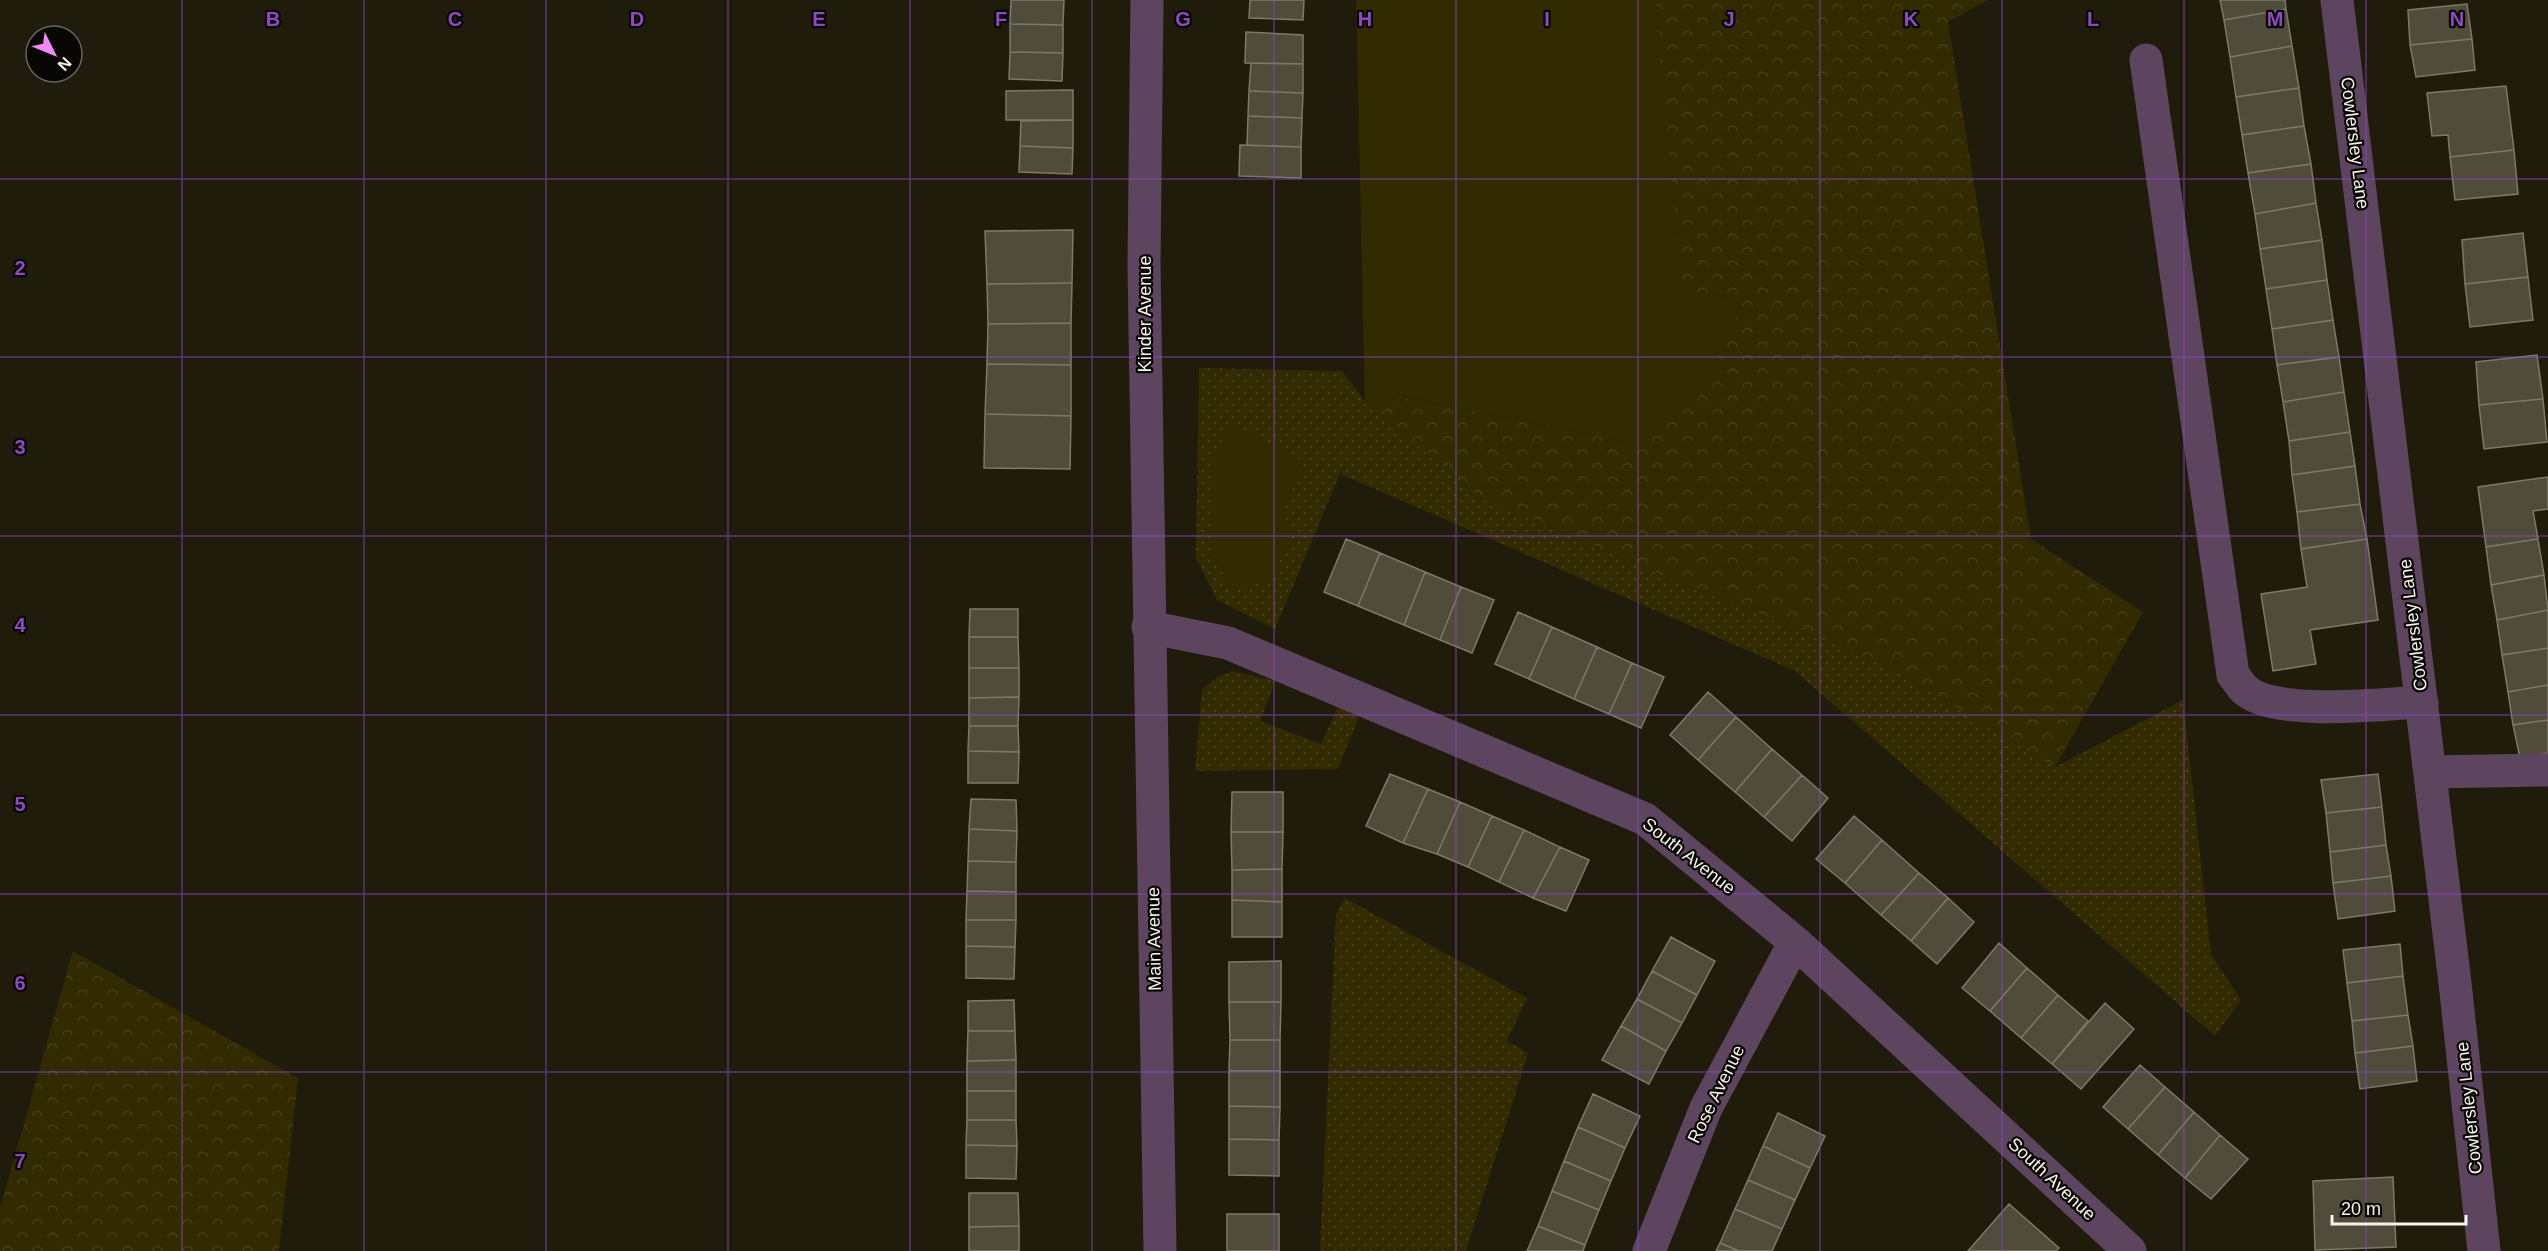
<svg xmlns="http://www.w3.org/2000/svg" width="2548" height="1251" font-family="Helvetica,sans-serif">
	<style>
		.grass { fill: url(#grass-dots) }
		.forest { fill: url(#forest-crowns) }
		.park { fill: #322a00 }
		.building { fill: #504c3b; stroke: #7d7966; stroke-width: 1.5 }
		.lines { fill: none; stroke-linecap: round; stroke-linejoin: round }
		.minor { stroke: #5e455f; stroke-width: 33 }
		.grid { fill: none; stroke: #8d4ac5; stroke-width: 1.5; stroke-opacity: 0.55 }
		.labels { text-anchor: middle; stroke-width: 4.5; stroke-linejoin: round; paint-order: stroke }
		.street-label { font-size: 18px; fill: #f6f4ea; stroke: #080703 }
		.grid-label { font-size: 20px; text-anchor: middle; font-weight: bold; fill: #8d4ac5; stroke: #080703; stroke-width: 4.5; stroke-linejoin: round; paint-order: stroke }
	</style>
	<defs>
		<pattern id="grass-dots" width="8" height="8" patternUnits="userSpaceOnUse" patternTransform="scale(1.5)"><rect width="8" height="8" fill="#322a00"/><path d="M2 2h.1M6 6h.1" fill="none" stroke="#463f19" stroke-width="1.8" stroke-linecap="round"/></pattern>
		<pattern id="forest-crowns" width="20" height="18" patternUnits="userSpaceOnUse" patternTransform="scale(1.5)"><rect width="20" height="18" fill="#322a00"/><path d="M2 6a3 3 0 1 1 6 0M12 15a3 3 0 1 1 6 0" fill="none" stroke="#463f19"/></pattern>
	</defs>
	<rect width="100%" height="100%" fill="#201c0c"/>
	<path class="grass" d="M1199,368L1342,371L1365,401L1480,498L1688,586L1883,664L2055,767L2183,700L2211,954L2241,1000L2215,1036L1795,671L1340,474L1275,629L1217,600L1196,558Z
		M1232,671L1275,681L1260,721L1321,744L1338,707L1360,714L1338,769L1195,771L1202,689L1217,677Z
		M1345,898L1527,998L1507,1041L1528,1053L1466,1251H1320L1336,914Z"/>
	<path class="forest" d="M1654,0H1988L1948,22L2031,539L2143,612L2055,767L1883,664L1688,586L1480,498L1365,401L1412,398L1640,445L1741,300L1682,290Z
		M73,951L298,1078L279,1251H0V1208Z"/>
	<path class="park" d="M1356,0H1654L1682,290L1741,300L1732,335L1694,392L1640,445L1412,398L1365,401Z
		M1232,424L1304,462L1282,513L1291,535L1274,576L1242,591L1228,584L1213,552V456Z"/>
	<path class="building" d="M1011,0H1064L1063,25L1010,24Z
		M1250,0H1304L1303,20L1249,18Z
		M2220,0H2285L2286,9L2224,20Z
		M2467,4L2472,39L2410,45L2408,10Z
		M2286,9L2292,46L2230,57L2224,20Z
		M1010,24L1063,25V53L1010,52Z
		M1246,32L1303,35V64L1245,63Z
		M2472,39L2475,70L2416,77L2410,45Z
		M2292,46L2299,88L2236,97L2230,57Z
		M1010,52L1063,53L1062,81L1009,79Z
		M1251,63L1303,64V93L1249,91Z
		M2506,86L2514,150L2450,157L2448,135L2432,136L2427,93Z
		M2299,88L2304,126L2242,135L2236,97Z
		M1073,90V120H1006V91Z
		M1249,91L1303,93L1302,118L1248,116Z
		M1248,116L1302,118L1301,147L1247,145Z
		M1073,120V148L1020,146L1021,121Z
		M2304,126L2311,164L2248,173L2242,135Z
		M1240,145L1301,147V178L1239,176Z
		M1020,146L1073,148L1072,174L1019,172Z
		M2514,150L2518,194L2455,200L2450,157Z
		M2311,164L2316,203L2255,214L2248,173Z
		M2316,203L2322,240L2260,249L2255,214Z
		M1073,230L1072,283L987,284L985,231Z
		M2523,233L2528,277L2465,284L2462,240Z
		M2322,240L2327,280L2266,289L2260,249Z
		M2528,277L2533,320L2470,327L2465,284Z
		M2327,280L2333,320L2272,329L2266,289Z
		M1072,283L1071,323L988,324L987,284Z
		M2333,320L2339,357L2277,365L2272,329Z
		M1071,323V365L987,364L988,324Z
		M2537,355L2543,399L2479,405L2476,362Z
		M2339,357L2344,392L2283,402L2277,365Z
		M987,364L1071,365V416L985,414Z
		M2344,392L2350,432L2289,441L2283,402Z
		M2543,399L2547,442L2484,449L2479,405Z
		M985,414L1071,416L1070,469L984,468Z
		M2350,432L2355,466L2292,475L2289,441Z
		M2355,466L2360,504L2297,512L2292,475Z
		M2548,477V509L2533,511L2538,539L2486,547L2478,487Z
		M2360,504L2367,539L2301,549L2297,512Z
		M1346,539L1380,553L1358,606L1324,592Z
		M2367,539L2378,620L2310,630L2316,664L2273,671L2261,594L2307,587L2301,549Z
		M2538,539L2544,575L2491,585L2486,547Z
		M1380,553L1425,572L1404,625L1358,606Z
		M1425,572L1461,587L1440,640L1404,625Z
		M2544,575L2548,610L2497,620L2491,585Z
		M1461,587L1494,600L1472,653L1440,640Z
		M970,609H1018V637H969Z
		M2548,610V648L2502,655L2497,620Z
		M1518,612L1552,627L1529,679L1495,664Z
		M1552,627L1597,647L1574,699L1529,679Z
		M969,637H1018L1019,668H969Z
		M1597,647L1632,663L1609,714L1574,699Z
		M2548,648V685L2508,692L2502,655Z
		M1632,663L1664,677L1641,728L1609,714Z
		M969,668H1019V697L969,698Z
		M2548,685V720L2513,725L2508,692Z
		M1708,692L1736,717L1698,760L1670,735Z
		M1019,697L1018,726H969V698Z
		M1736,717L1772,749L1735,792L1698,760Z
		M2548,720V753L2520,758L2513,725Z
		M969,726H1018L1019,752L968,751Z
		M1772,749L1802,775L1764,817L1735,792Z
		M968,751L1019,752L1018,783H968Z
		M1390,774L1428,789L1403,843L1366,826Z
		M2378,774L2382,807L2326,813L2321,780Z
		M1802,775L1828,798L1792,841L1764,817Z
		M1428,789L1460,802L1437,854L1403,843Z
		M1232,792H1283V832H1231Z
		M971,799L1016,800L1017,831L969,829Z
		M1460,802L1492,816L1468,867L1437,854Z
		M2382,807L2386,845L2330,852L2326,813Z
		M1492,816L1524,830L1499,882L1468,867Z
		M1854,816L1882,840L1845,883L1816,859Z
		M969,829L1017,831L1016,862L968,861Z
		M1524,830L1560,847L1533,898L1499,882Z
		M1231,832H1283L1282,869L1232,870Z
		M1882,840L1919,873L1881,915L1845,883Z
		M2386,845L2391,876L2333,883L2330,852Z
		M1560,847L1589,860L1566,911L1533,898Z
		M968,861L1016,862V892L967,891Z
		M1282,869V902L1232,900V870Z
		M1919,873L1948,898L1911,941L1881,915Z
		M2391,876L2395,911L2338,919L2333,883Z
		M967,891L1016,892V920H966Z
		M1948,898L1974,922L1937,964L1911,941Z
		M1232,900L1282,902V937H1232Z
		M966,920H1016L1015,947L966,946Z
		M1671,937L1715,961L1697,995L1652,971Z
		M1999,943L2027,968L1990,1011L1962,988Z
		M2400,944L2403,976L2347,983L2343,950Z
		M966,946L1015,947L1014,979L966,978Z
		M1281,961V1002H1229V962Z
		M2027,968L2058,995L2021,1038L1990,1011Z
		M1652,971L1697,995L1682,1023L1637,999Z
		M2403,976L2408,1015L2352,1021L2347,983Z
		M2058,995L2088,1021L2052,1064L2021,1038Z
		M1637,999L1682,1023L1666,1051L1621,1026Z
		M1014,1000L1015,1031H968V1001Z
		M1229,1002H1281L1280,1040H1230Z
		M2105,1003L2134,1029L2081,1089L2052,1064Z
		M2408,1015L2413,1046L2355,1053L2352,1021Z
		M1621,1026L1666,1051L1649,1084L1602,1060Z
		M968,1031H1015L1016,1060L967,1061Z
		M1230,1040H1280V1071H1229Z
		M2413,1046L2417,1081L2360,1089L2355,1053Z
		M1016,1060V1091H967V1061Z
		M2140,1065L2165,1087L2128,1129L2103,1107Z
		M1229,1071H1280V1107L1229,1106Z
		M2165,1087L2194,1112L2158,1155L2128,1129Z
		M967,1091H1016V1120H967Z
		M1593,1094L1640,1116L1625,1148L1578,1127Z
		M1229,1106L1280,1107L1279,1140L1229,1139Z
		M2194,1112L2220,1135L2185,1178L2158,1155Z
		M1778,1113L1825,1136L1810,1168L1763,1146Z
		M967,1120H1016L1017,1146L966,1145Z
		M1578,1127L1625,1148L1611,1181L1564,1161Z
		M2220,1135L2248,1159L2211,1199L2185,1178Z
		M1229,1139L1279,1140V1176L1229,1175Z
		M966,1145L1017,1146L1016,1179L966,1178Z
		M1763,1146L1810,1168L1795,1200L1748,1180Z
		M1564,1161L1611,1181L1599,1210L1552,1191Z
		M2393,1177L2396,1247L2315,1250L2313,1181Z
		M1748,1180L1795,1200L1782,1229L1735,1209Z
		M1552,1191L1599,1210L1585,1245L1538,1226Z
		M969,1193H1018L1019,1226L969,1227Z
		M2009,1204L2059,1248L2056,1251H1968Z
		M1735,1209L1782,1229L1772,1251H1739L1720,1243Z
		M1227,1214H1279V1251H1227Z
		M1019,1226V1251H969V1227Z
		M1538,1226L1585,1245L1583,1251H1527Z
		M1720,1243L1739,1251H1716Z"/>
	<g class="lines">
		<path class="minor" d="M1147,0L1144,265L1160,1251
			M2337,0L2455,983L2484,1251
			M2146,60L2233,675C2237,679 2240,685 2244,689C2273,717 2383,704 2422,702
			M1148,627L1228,643L1645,819L1795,942L2130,1251
			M2430,772L2548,770
			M1649,1251L1706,1108L1795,942"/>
	</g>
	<path class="grid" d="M182,0V1251M364,0V1251M546,0V1251M728,0V1251M910,0V1251M1092,0V1251M1274,0V1251M1456,0V1251M1638,0V1251M1820,0V1251M2002,0V1251M2184,0V1251M2366,0V1251M0,179H2548M0,357H2548M0,536H2548M0,715H2548M0,894H2548M0,1072H2548"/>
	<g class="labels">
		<g class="street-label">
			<text transform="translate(2355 143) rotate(83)" y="6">Cowlersley Lane</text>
			<text transform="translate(1145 314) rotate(-90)" y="6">Kinder Avenue</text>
			<text transform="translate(2413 625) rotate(-97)" y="6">Cowlersley Lane</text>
			<text transform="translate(1689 856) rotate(38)" y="6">South Avenue</text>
			<text transform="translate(1154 939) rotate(-91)" y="6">Main Avenue</text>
			<text transform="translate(1716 1094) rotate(-64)" y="6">Rose Avenue</text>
			<text transform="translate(2469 1108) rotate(-96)" y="6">Cowlersley Lane</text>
			<text transform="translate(2052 1179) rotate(43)" y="6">South Avenue</text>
		</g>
	</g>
	<g class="grid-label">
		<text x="273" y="26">B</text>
		<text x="455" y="26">C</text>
		<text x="637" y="26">D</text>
		<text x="819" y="26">E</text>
		<text x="1001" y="26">F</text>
		<text x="1183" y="26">G</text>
		<text x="1365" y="26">H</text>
		<text x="1547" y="26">I</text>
		<text x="1729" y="26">J</text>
		<text x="1911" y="26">K</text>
		<text x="2093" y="26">L</text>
		<text x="2275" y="26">M</text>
		<text x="2457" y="26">N</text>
		<text x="20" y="275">2</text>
		<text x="20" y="454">3</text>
		<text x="20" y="632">4</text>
		<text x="20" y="811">5</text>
		<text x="20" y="990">6</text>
		<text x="20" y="1168">7</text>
	</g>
	<g transform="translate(54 54) rotate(133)"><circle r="28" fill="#080703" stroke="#67665f" stroke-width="1.5"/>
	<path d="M0-4.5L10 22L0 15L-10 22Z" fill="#f08bf5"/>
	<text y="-9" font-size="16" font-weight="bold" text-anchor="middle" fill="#f6f4ea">N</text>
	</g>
	<path d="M2332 1215v9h134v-9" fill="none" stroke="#f6f4ea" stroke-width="3"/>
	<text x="2341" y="1215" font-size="18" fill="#f6f4ea" stroke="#080703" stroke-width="4.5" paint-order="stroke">20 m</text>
</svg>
